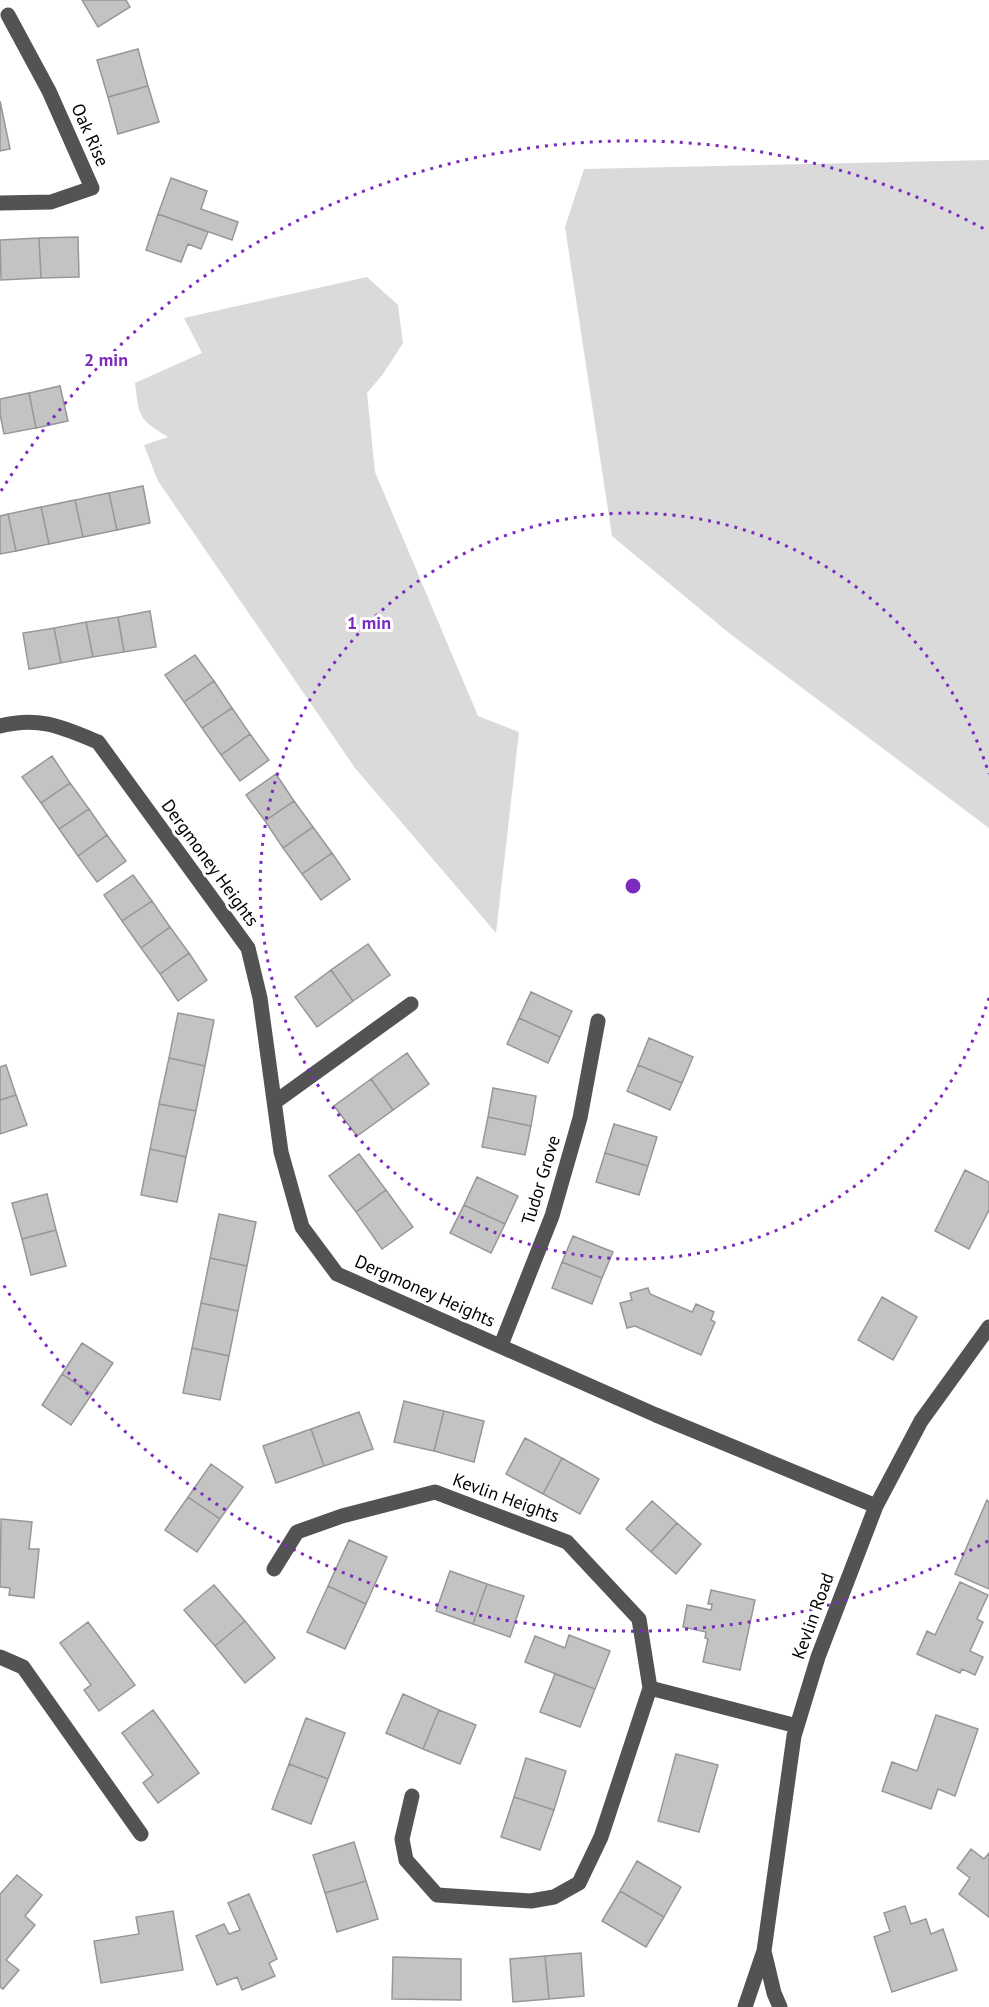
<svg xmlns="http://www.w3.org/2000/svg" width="989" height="2007" font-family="'PT Sans',sans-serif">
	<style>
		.green { fill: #dadada }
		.building { fill: #c3c3c3; stroke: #979797; stroke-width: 1.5 }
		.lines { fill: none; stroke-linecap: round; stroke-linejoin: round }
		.minor { stroke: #535353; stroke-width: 15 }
		.ring { fill: none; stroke: #7b2cbf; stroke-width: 3; stroke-dasharray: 3 6 }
		.labels { text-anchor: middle; stroke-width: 6; stroke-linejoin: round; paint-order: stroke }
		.street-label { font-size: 18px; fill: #000; stroke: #fff }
		.centre { fill: #7b2cbf; stroke: #fff; stroke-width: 3 }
		.ring-label { font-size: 18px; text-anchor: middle; font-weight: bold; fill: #7b2cbf; stroke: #fff; stroke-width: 6; stroke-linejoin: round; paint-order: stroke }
	</style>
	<rect width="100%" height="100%" fill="#fff"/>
	<path class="green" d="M989,160V828L729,633L612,536L565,227L584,169Z
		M367,277L398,305L403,343L383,374L367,393L375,472L478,716L519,732L496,933L355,768L158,481L144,445L168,437C138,419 139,416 135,383L202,353L184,318Z"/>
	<path class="building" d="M82,0H126L130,7L98,27Z
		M138,49L148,86L108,97L97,60Z
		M148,86L159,122L118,134L108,97Z
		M0,101L10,149L0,151Z
		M171,178L207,191L201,209L238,222L232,240L158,214Z
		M158,214L208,232L201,249L188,244L181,262L146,250Z
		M78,237L79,277L41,278L39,238Z
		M39,238L41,278L1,280L0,240Z
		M60,386L68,421L36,428L29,393Z
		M29,393L36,428L4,434L0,414V399Z
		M143,486L150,523L117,530L109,493Z
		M109,493L117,530L83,537L75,500Z
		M75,500L83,537L49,544L41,507Z
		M41,507L49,544L16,551L8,514Z
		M8,514L16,551L0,554V516Z
		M150,611L156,647L124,652L118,617Z
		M118,617L124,652L93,657L86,622Z
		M86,622L93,657L61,663L54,628Z
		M54,628L61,663L29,669L23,633Z
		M195,655L214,681L184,702L165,675Z
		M214,681L232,708L202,728L184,702Z
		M232,708L250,734L221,755L202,728Z
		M250,734L269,760L240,781L221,755Z
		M52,756L70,783L41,803L22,777Z
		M276,774L294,801L265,821L246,795Z
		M70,783L89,809L59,829L41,803Z
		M294,801L313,827L283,848L265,821Z
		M89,809L107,835L78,856L59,829Z
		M313,827L332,853L302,874L283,848Z
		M107,835L126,861L97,882L78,856Z
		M332,853L350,879L321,900L302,874Z
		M133,875L152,901L122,921L104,895Z
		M152,901L170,927L141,948L122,921Z
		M170,927L189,953L160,974L141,948Z
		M368,944L390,975L353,1001L331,970Z
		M189,953L207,980L178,1001L160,974Z
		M331,970L353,1001L317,1027L295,997Z
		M531,992L572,1011L560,1037L519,1018Z
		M178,1013L214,1020L205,1066L169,1058Z
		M519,1018L560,1037L548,1063L507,1044Z
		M649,1038L693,1057L682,1083L638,1065Z
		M407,1053L429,1084L393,1110L371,1079Z
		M169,1058L205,1066L196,1111L159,1104Z
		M6,1065L16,1095L0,1100V1067Z
		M638,1065L682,1083L670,1110L627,1091Z
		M371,1079L393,1110L357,1136L334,1106Z
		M493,1088L536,1096L531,1126L488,1117Z
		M16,1095L27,1125L0,1134V1100Z
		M159,1104L196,1111L186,1157L150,1149Z
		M488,1117L531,1126L525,1155L482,1147Z
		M614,1124L657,1137L648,1166L605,1153Z
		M150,1149L186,1157L177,1202L141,1195Z
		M605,1153L648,1166L639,1195L596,1182Z
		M359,1154L386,1190L356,1212L329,1176Z
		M965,1170L989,1182V1210L969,1249L935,1231Z
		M477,1177L518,1196L505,1224L464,1205Z
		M386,1190L413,1227L382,1249L356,1212Z
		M47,1194L56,1230L22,1239L12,1203Z
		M464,1205L505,1224L491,1253L450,1233Z
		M219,1214L256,1222L247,1266L210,1258Z
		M56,1230L66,1266L31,1275L22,1239Z
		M573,1236L613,1252L602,1278L562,1262Z
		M210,1258L247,1266L238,1311L201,1303Z
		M562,1262L602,1278L592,1304L552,1288Z
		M648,1288L650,1294L692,1312L696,1304L714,1312L711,1320L715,1322L701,1355L635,1326L627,1328L620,1303L632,1300L630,1293Z
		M882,1297L917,1317L893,1360L858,1340Z
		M201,1303L238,1311L229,1356L192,1348Z
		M82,1343L113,1363L92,1394L62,1374Z
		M192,1348L229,1356L220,1400L183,1393Z
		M62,1374L92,1394L71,1425L42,1405Z
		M404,1401L444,1411L434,1451L394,1442Z
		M444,1411L484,1421L474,1462L434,1451Z
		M359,1412L373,1449L324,1466L311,1429Z
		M311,1429L324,1466L276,1483L263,1446Z
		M525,1438L562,1458L543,1494L506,1474Z
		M562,1458L599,1479L580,1514L543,1494Z
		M211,1464L243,1487L220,1519L188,1497Z
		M188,1497L220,1519L197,1552L165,1530Z
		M987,1500L989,1502V1589L955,1574Z
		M652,1501L677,1523L651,1552L626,1529Z
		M1,1519L32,1522L29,1549H39L34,1598L9,1595L10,1588L0,1587Z
		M677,1523L701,1544L676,1574L651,1552Z
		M349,1540L387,1557L366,1604L328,1586Z
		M450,1571L487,1584L473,1624L436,1611Z
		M960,1582L988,1595L977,1619L983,1622L970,1651L983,1657L975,1675L962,1669L960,1673L917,1654L927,1631L935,1635Z
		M487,1584L524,1596L510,1637L473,1624Z
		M214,1585L245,1621L215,1646L184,1610Z
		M328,1586L366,1604L345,1649L307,1632Z
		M711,1590L755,1600L740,1670L703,1662L708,1639L705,1638L706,1632L683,1627L687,1605L711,1610L712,1604H708Z
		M245,1621L275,1658L245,1683L215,1646Z
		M88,1622L135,1685L99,1711L84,1690L91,1685L60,1643Z
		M569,1635L610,1651L595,1689L525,1662L535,1636L565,1648Z
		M555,1674L595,1689L580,1727L540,1712Z
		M403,1694L439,1710L423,1749L386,1733Z
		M153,1710L199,1773L158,1803L143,1783L153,1775L122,1733Z
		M439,1710L476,1725L460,1764L423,1749Z
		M936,1715L978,1729L955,1796L938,1789L931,1809L882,1791L892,1762L917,1771Z
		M306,1718L345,1733L328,1779L289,1764Z
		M676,1754L718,1765L699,1832L658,1821Z
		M526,1758L566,1771L554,1810L514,1797Z
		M289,1764L328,1779L311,1824L272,1809Z
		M514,1797L554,1810L540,1850L501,1837Z
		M354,1842L366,1881L325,1893L313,1855Z
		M971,1849L984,1859L989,1853V1917L959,1894L970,1878L957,1868Z
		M637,1861L681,1887L664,1917L620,1891Z
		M17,1875L42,1895L25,1916L35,1925L6,1960L19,1970L3,1989L0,1987V1894Z
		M366,1881L378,1919L337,1932L325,1893Z
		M620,1891L664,1917L646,1947L602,1921Z
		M249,1894L277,1959L269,1963L275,1976L242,1990L237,1977L217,1985L196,1936L224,1924L229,1934L240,1930L228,1903Z
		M905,1906L911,1924L926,1919L931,1934L943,1929L957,1970L892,1992L874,1937L890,1931L884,1913Z
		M173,1911L183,1970L101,1983L94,1941L139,1934L136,1917Z
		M581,1953L584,1996L549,1999L545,1956Z
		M545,1956L549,1999L513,2002L510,1959Z
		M393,1957L461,1959V2000L392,1999Z"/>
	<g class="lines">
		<path class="minor" d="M0,203L51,202L92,188L49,91L8,15
			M0,726C39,716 62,727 98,742L248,948L260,998L281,1152L302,1227L337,1274L656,1415L876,1506
			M275,1102L411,1004
			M501,1345L552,1216L580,1118L598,1021
			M274,1569L297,1532L342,1516L435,1492L567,1542L639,1619L650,1688L797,1726
			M0,1657L23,1667L141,1834
			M412,1796L402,1839L406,1860L437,1895L531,1901L554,1897L579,1883L601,1837L650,1688
			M764,1951L774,1993L780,2007
			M745,2007L764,1951L794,1736L818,1657L876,1506L921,1421L989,1327"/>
	</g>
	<g class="ring">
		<path d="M989 998A373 373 0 1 1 989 774"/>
		<path d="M988 1541A745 745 0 0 1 1 1281M1 491A745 745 0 0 1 988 231"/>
	</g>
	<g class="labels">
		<g class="street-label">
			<text transform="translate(90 135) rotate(66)" y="6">Oak Rise</text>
			<text transform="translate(210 863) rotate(54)" y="6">Dergmoney Heights</text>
			<text transform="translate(541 1180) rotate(-73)" y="6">Tudor Grove</text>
			<text transform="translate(425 1291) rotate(24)" y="6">Dergmoney Heights</text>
			<text transform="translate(506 1498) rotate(20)" y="6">Kevlin Heights</text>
			<text transform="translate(813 1616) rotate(-70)" y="6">Kevlin Road</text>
		</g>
	</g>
	<circle cx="633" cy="886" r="9" class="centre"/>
	<g class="ring-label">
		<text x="106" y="366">2 min</text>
		<text x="369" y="629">1 min</text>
	</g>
</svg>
